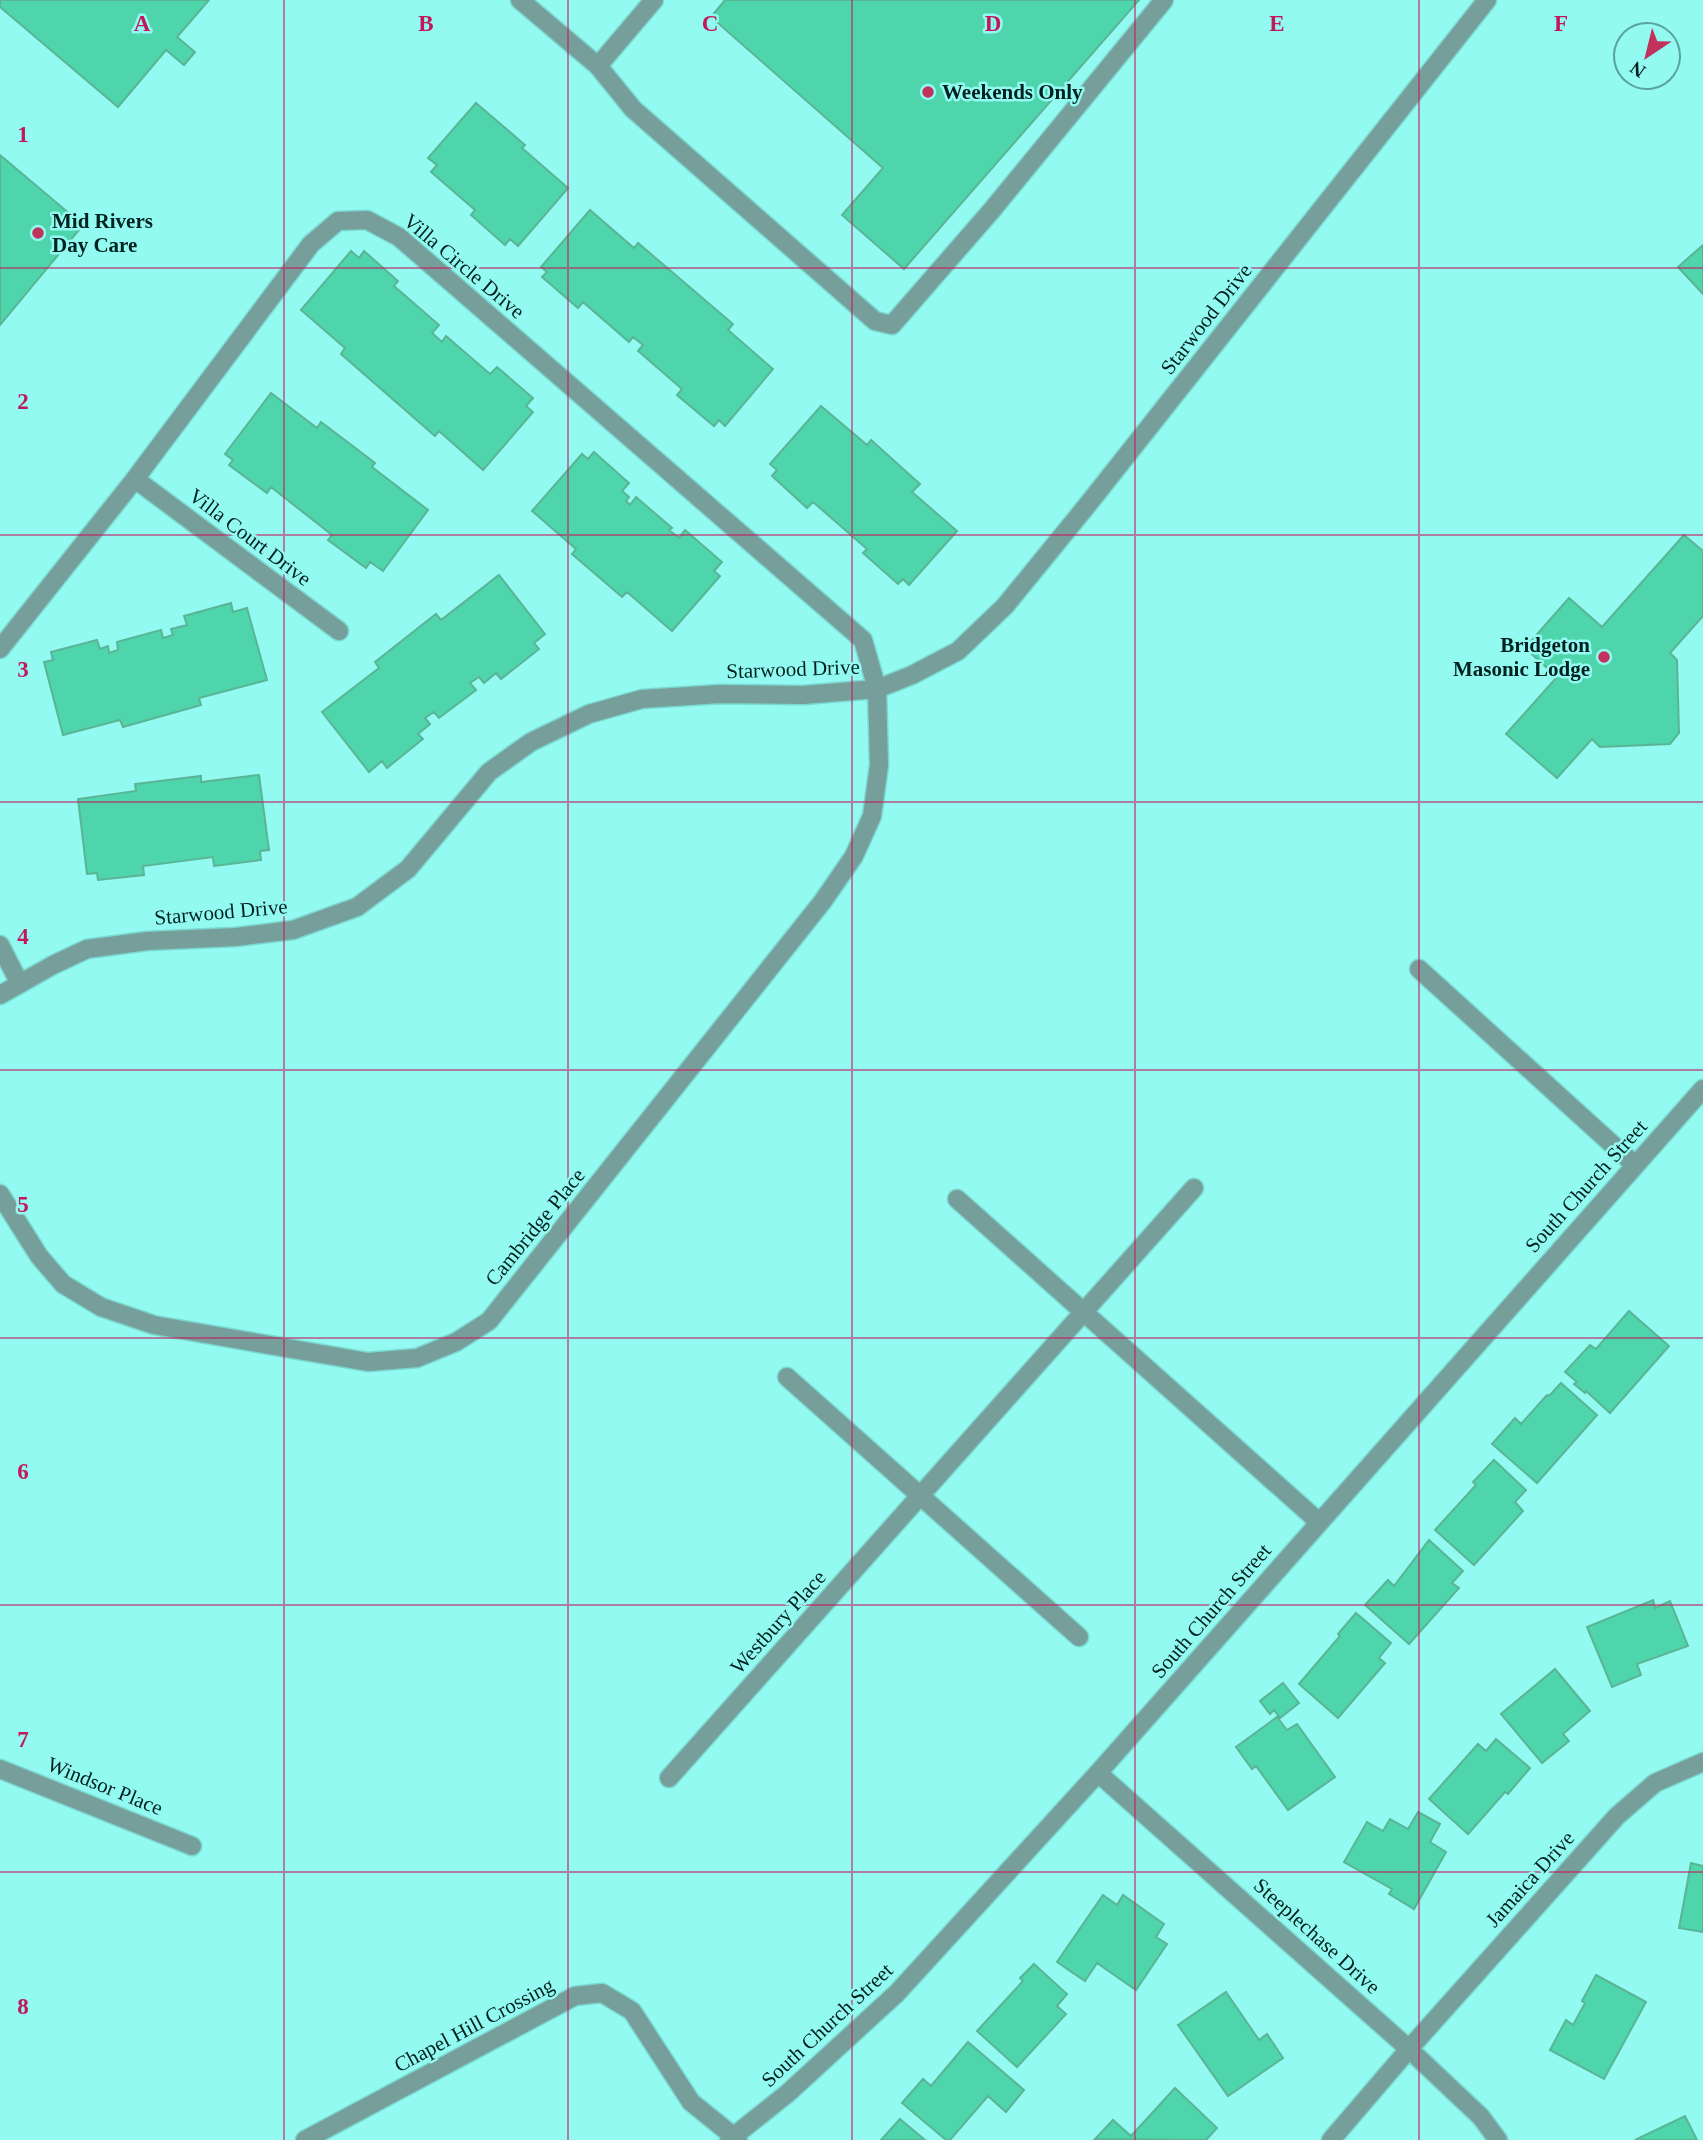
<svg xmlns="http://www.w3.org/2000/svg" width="1703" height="2140" font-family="'Times New Roman',serif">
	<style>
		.building { fill: #4fd5ab; stroke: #5bb495; stroke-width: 2 }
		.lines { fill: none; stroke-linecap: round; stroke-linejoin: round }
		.minor-casing { stroke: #7bd7cf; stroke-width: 21 }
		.minor { stroke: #769e9a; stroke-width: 18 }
		.grid { fill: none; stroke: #c2185b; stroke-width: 2; stroke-opacity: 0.55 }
		.poi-dot { fill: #c1335c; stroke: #92faf1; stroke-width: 2.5 }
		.labels { text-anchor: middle; stroke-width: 5; stroke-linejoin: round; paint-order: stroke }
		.poi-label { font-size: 21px; font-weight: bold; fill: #00211f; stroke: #92faf1; text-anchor: start }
		.street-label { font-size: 21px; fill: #00211f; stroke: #92faf1 }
		.grid-label { font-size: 23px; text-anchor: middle; font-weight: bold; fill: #c2185b; stroke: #92faf1; stroke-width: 5; stroke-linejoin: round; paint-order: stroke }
	</style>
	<rect width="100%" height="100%" fill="#92faf1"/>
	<path class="building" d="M0,0H209L177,37L195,52L184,65L166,50L118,107L0,7Z
		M725,0H1139L904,269L842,215L883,168L711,17Z
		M476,103L525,145L522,148L568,188L518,246L510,239L505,245L471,215L475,210L431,172L437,165L428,158Z
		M0,155L83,225L0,325Z
		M590,210L634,248L638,243L733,324L728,330L773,369L725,426L719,420L714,426L677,395L682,389L638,351L643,345L633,337L629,342L583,302L578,308L542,277L547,272L541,267Z
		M1703,245V294L1678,267Z
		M351,251L359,258L364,251L398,281L394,286L439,325L432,333L442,342L446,336L490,374L497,367L533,398L526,406L533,412L483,470L439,431L435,436L341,354L345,348L301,310Z
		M271,393L317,428L321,422L375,463L372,467L428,510L383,571L370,562L366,568L328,540L332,535L271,487L267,493L229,465L233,460L225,454Z
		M821,406L867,445L871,440L920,484L912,492L957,531L909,585L903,579L898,584L863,553L867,549L813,502L807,508L772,476L777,470L770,464Z
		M594,452L629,483L622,491L629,497L626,501L630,505L636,497L672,528L669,530L679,538L685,530L722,562L714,571L720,576L672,631L627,592L622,597L572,554L576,549L532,511L582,454L588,459Z
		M1684,535L1703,551V616L1670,653L1677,660L1679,733L1670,744L1600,747L1592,739L1557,778L1506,734L1557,677L1525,648L1569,598L1602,627Z
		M499,575L545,634L534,643L539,649L501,679L496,673L484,683L479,677L470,683L476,690L439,718L434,712L425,718L430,724L418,734L423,739L387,768L382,761L369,772L322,712L379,668L375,662L436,614L441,620Z
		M231,603L233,612L247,608L267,680L199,698L201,705L123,727L120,720L63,735L44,662L53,660L51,652L97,640L100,649L108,646L109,653L118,650L117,642L161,630L163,638L173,635L171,629L187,625L184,616Z
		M259,775L269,850L260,851L261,860L214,866L213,857L143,866L144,875L98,880L97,873L87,874L78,799L136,791L135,784L201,776V782Z
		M1629,1311L1669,1346L1610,1413L1586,1391L1585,1393L1574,1384L1577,1382L1565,1372L1590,1345L1596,1349Z
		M1561,1383L1597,1415L1537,1483L1492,1444L1515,1418L1521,1424L1547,1395L1549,1396Z
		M1494,1460L1526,1490L1515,1502L1523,1511L1474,1565L1435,1530L1476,1485L1473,1482Z
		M1429,1540L1463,1571L1452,1583L1459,1588L1409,1644L1365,1605L1388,1580L1394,1586Z
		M1653,1600L1655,1608L1670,1601L1688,1646L1637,1664L1641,1675L1612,1687L1587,1627Z
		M1356,1613L1391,1643L1379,1658L1385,1663L1338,1718L1299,1684L1340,1636L1338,1634Z
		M1555,1669L1590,1711L1563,1734L1569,1741L1542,1763L1501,1714Z
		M1283,1683L1299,1703L1280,1718L1274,1710L1270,1714L1260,1701Z
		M1277,1717L1287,1730L1297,1724L1335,1777L1288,1810L1256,1766L1252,1769L1236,1747Z
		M1496,1739L1530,1768L1508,1794L1505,1792L1468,1834L1429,1799L1478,1744L1486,1751Z
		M1418,1812L1440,1824L1430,1842L1446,1852L1414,1909L1389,1894L1392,1889L1344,1862L1367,1822L1383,1831L1390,1819L1408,1829Z
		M1691,1863L1703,1866V1932L1679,1928Z
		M1103,1895L1117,1905L1123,1895L1164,1924L1156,1937L1167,1944L1136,1990L1097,1963L1085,1981L1057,1962Z
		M1034,1964L1067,1994L1057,2006L1066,2014L1017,2067L977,2031L1023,1981L1020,1978Z
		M1596,1975L1646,2002L1604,2079L1550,2050L1566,2020L1573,2025L1585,2003L1582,2001Z
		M1226,1992L1259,2040L1267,2034L1283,2058L1228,2096L1178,2025Z
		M968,2042L1024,2090L1006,2112L988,2096L950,2140H946L902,2103L923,2079L931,2086Z
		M1175,2088L1217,2128L1206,2140L1095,2139L1113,2120L1131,2136Z
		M1685,2116L1697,2140H1635Z
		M900,2119L925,2140H881Z"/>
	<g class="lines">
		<g class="minor-casing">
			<path id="minor" d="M520,0L598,66L654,0
				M598,66L633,109L875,321L892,325L992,210L1164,0
				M135,479L339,631
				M0,649L135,479L311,244L338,221L367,220L399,237L863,640L877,689L879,765L872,816L854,856L823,901L489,1321L456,1342L417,1358L368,1362L154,1325L101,1307L63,1284L39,1256L0,1194
				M0,945L20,984
				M1419,969L1635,1165
				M0,995L53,965L87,949L147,941L236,937L293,930L357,907L408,869L489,772L531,742L589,714L642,699L720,694L803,695L877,689L912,675L958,651L1005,606L1089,503L1487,0
				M957,1199L1319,1522
				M787,1377L1079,1637
				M0,1769L192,1846
				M1098,1773L1409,2049L1481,2117L1498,2140
				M669,1778L1194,1188
				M305,2140L575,1996L602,1993L632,2011L691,2102L738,2140
				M729,2140L788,2093L897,1993L1098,1773L1703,1089
				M1331,2140L1409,2049L1617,1816L1655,1783L1703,1762"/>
		</g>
		<use href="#minor" class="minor"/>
	</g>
	<path class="grid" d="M284,0V2140M568,0V2140M852,0V2140M1135,0V2140M1419,0V2140M0,268H1703M0,535H1703M0,802H1703M0,1070H1703M0,1338H1703M0,1605H1703M0,1872H1703"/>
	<g class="poi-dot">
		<circle cx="928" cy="92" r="7"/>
		<circle cx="38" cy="233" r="7"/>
		<circle cx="1604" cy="657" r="7"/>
	</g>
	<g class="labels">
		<g class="poi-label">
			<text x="942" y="99">Weekends Only</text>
			<text x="52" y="228">Mid Rivers<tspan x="52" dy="24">Day Care</tspan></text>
			<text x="1590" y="652" text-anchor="end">Bridgeton<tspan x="1590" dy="24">Masonic Lodge</tspan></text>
		</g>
		<g class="street-label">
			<text transform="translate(464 266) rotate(40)" y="7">Villa Circle Drive</text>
			<text transform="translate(1206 319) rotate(-52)" y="7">Starwood Drive</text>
			<text transform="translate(250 537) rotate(37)" y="7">Villa Court Drive</text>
			<text transform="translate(793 669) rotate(-2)" y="7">Starwood Drive</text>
			<text transform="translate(221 912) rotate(-5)" y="7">Starwood Drive</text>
			<text transform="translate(1586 1186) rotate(-48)" y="7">South Church Street</text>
			<text transform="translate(535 1227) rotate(-51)" y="7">Cambridge Place</text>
			<text transform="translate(1211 1611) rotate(-49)" y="7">South Church Street</text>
			<text transform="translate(778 1622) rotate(-48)" y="7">Westbury Place</text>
			<text transform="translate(105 1786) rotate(22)" y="7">Windsor Place</text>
			<text transform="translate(1530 1879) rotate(-48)" y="7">Jamaica Drive</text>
			<text transform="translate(1317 1936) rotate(42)" y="7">Steeplechase Drive</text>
			<text transform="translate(474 2025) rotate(-28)" y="7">Chapel Hill Crossing</text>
			<text transform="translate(827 2025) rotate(-43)" y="7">South Church Street</text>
		</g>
	</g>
	<g class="grid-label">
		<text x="142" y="31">A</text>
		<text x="426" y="31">B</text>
		<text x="710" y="31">C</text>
		<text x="993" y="31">D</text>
		<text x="1277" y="31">E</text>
		<text x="1561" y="31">F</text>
		<text x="23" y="142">1</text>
		<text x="23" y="409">2</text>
		<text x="23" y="677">3</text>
		<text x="23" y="944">4</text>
		<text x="23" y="1212">5</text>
		<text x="23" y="1479">6</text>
		<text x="23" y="1747">7</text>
		<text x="23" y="2014">8</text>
	</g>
	<g transform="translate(1647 56) rotate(215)"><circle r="33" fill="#92faf1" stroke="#58a39d" stroke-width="2"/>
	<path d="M0-5L12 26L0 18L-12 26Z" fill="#c1335c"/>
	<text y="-10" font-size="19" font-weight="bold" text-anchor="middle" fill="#00211f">N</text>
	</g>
</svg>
